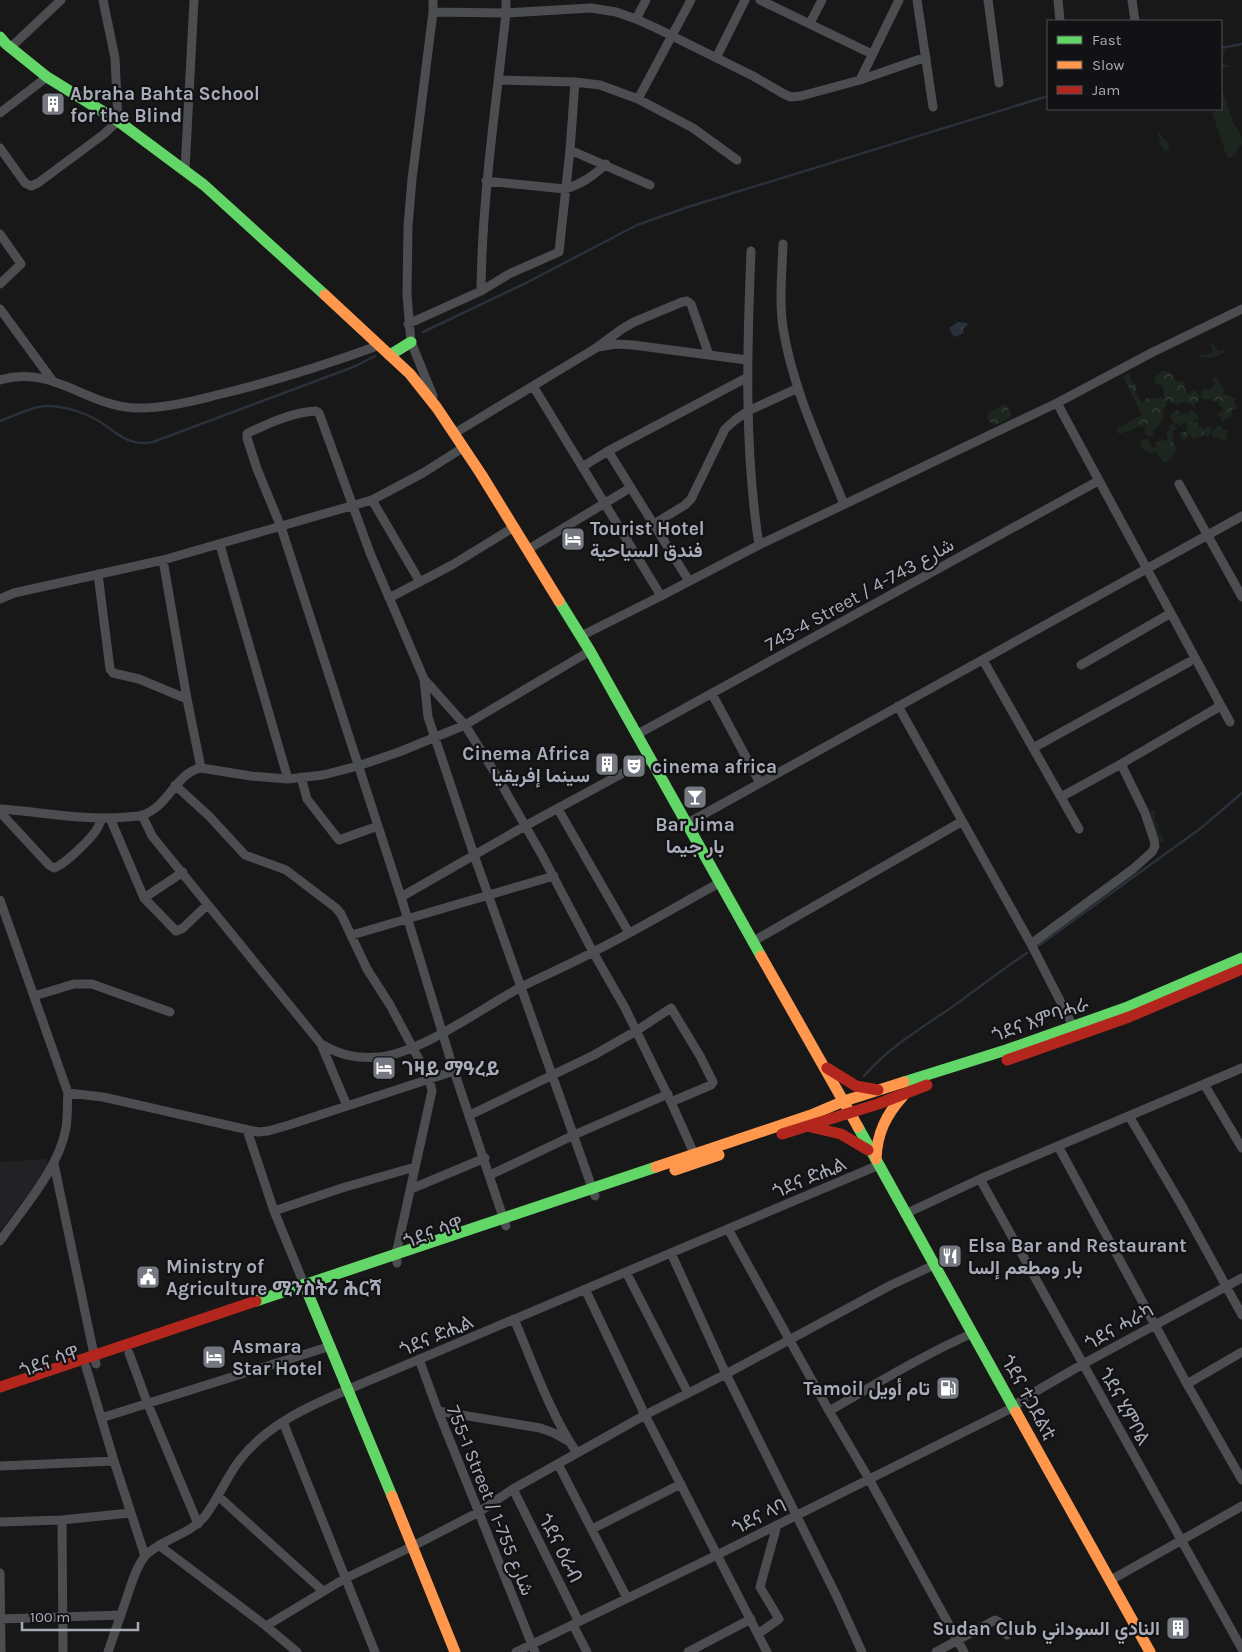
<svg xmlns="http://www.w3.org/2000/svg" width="1242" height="1652" font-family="Karla,Vazirmatn,'Noto Sans Ethiopic',sans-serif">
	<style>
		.built { fill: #222224 }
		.grass { fill: #1d251f }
		.forest { fill: url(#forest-crowns) }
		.water { fill: url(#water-ripples) }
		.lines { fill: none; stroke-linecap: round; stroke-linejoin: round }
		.stream { stroke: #2a313a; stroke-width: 2.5 }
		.street { stroke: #4c4d51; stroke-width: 9 }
		.fast { stroke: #63d668; stroke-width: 11 }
		.slow { stroke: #ff974d; stroke-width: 11 }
		.jam { stroke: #b3261e; stroke-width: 11 }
		.labels { text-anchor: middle; stroke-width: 4.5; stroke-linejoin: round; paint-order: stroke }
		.poi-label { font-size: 19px; font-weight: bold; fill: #a8acb9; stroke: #121214; text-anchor: start }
		.street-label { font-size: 19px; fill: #a8acb9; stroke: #121214 }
	</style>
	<defs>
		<pattern id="forest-crowns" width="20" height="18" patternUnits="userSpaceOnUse" patternTransform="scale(1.25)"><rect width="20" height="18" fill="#1d251f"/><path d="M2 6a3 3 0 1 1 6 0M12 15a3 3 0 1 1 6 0" fill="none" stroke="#3b423d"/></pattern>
		<pattern id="water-ripples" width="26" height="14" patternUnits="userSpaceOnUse" patternTransform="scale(1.25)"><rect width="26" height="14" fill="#2a313a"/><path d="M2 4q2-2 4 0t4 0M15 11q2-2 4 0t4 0" fill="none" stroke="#464c54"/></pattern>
	</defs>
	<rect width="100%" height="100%" fill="#181818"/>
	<path class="built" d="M47,1159L48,1168L0,1231V1162Z"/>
	<path class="grass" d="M1221,49L1229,51H1226L1222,58L1224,63L1231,67H1225L1222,70L1223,87L1222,89L1232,118V121L1241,134L1242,144L1237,149L1236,154L1229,158L1227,157L1212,112L1221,109Z
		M1159,132L1163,138L1167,140L1170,151H1165L1160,144L1158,133Z
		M1212,343L1215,347L1217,348L1218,351L1224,350L1226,351C1219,358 1208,359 1199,357V354L1203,355L1211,353L1212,349L1210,344Z
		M1191,409L1199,417L1195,421L1193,419V423L1188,426L1183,422V414L1185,413L1187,415Z
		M1162,421V423L1154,429L1153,435L1149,437L1144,431L1145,427L1154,422L1157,423Z
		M1177,423L1174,426L1178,429L1172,431V435L1174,437C1172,444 1166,446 1163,451L1168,462H1163L1157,453L1153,452L1149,453L1141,448L1140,443L1144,439H1148L1150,441V445L1153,448L1156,447L1155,443L1157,441L1168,440L1166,433L1170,428V425Z
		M1206,426L1211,427V432L1217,426H1222V429L1227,430V439L1222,441L1219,438L1220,437H1213L1211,432L1210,435L1207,437L1204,435Z
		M1152,810H1154L1156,813L1154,822L1159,824L1158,827L1159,833L1162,834L1164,839L1163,842L1158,841L1149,816Z"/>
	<path class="forest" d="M1163,370L1171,373L1175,380L1184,382V387L1188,394L1195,390L1200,397L1202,394L1200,392L1205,389L1209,391L1215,384L1213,380L1215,378L1219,381V384L1223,386L1224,395H1228L1236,399L1234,402L1237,408L1232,409V416L1222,422L1221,416L1218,418L1217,415L1223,410L1221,406H1218L1219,403L1216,400L1213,402L1211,399L1206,400L1200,397L1198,401L1193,406L1189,403L1186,404L1185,401L1176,405L1174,402L1171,403L1169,400L1165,401L1166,406L1163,409C1163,416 1165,419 1157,423L1154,422L1151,426L1148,425L1135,428L1134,429L1119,434L1116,429L1142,415L1123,376L1129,373L1131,381L1137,385L1135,394L1139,396L1140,402L1143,403L1145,399C1148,398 1156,397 1158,400L1160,396L1163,399L1166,398H1164V392L1162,385L1154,384L1155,377Z
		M1006,404L1012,417L995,425L990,422L987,418L989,413L1002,405Z
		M1177,410L1184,416L1182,427L1177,423H1174L1170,417L1174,411Z
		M1195,422L1198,423L1199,427L1203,428L1205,431L1203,436L1193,439L1190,436L1191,433L1185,440L1180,437V433L1187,431L1186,428L1189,423Z
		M1173,441L1177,450L1172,456L1171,460L1166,459L1165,456L1161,455C1161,449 1168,445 1173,441Z"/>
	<path class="water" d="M958,322L967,323L968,325L963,328L964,333L954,337L949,328Z"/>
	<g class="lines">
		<path class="stream" d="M1221,48L1242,44
			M423,332L526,283L637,225L688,207L1048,96
			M0,421C11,417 34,406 45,406C61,405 83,412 97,420C118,432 126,447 153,442L356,366L375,356
			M1038,946L1201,828L1242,793
			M864,1076C891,1045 922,1028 955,1005C979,988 1002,969 1027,953"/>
		<path class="street" d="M760,0L872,54
			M917,0L933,107
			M988,0L999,83
			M1058,0L1060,21
			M1132,0L1135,21
			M433,12L506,13L591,8L616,12L636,19L656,28L753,76L784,94L791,97L801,96L860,80L926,57
			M636,19L646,0
			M810,23L822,0
			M10,48L61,0
			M716,58L745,0
			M499,80L575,82L600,85L638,99L693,128L737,160
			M860,80L899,0
			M638,99L691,0
			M0,113L47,77
			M0,148L25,183L31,186L38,183L104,134L118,121L115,58L103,0
			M570,150L650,185
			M185,170L194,0
			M486,181L565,189C582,184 593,176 606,164
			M0,234L21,264L0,284
			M783,244C782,272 779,300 783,328C793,390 821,447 844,504
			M751,251C747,350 744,448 759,545
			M481,291C482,197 496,105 506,13V0
			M0,309L52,380
			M408,324L481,291L509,274L559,252L570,150L575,82
			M599,347L615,344L633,345L747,360
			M0,380C51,364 87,406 135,408C164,409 192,401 221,394C275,381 328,364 380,345
			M533,386L661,596
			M433,396L411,342L407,295L408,226L412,179L433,12V0
			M1057,403L1219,702L1217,708L1121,764L1061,797
			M455,433L596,348L622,329L634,322L682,302L687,301L691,304L709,355
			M608,451L748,377
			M582,467L608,451L689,581
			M1179,484L1242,597
			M372,500L420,582
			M654,524L685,505L691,499L725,429L735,420L748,411L798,388
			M220,545L288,779
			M527,550L630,488
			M163,560L187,699L201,768
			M98,574L110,669L113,673L139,679L187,699
			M389,598L452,565L514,527
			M0,599L14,593L163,560L372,500L423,473L464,447
			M581,636L661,596L759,545L1057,403L1153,352L1242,309
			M983,660L1079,829
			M1081,665L1171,613
			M424,679L465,725L495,773L542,855L593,952L625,1008L671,1102L696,1158
			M712,694L760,783
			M1219,702L1230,722
			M898,706L1031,944L1075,1030
			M636,735L1098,481
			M1033,748L1189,662
			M301,777L307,799L339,840L378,826
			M175,785L209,816L245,855L286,870L336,908L341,914L367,969L390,1005L429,1078L432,1091L396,1254L397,1263
			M0,809C42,812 85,821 127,817C132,816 138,817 142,815C169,807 175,773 201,768L251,776L288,779L323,775L358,766L399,752L465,725L590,651
			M558,809L629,933
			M0,812L49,865L54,868C64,865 91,839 97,829C99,826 100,822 102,818
			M142,815L152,836L321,1044L347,1106
			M110,818L144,898L176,931L183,928L207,905
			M686,824L1242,516
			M401,897L525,826L649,759
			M144,898L183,872
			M0,900L68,1093L103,1097L258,1132L268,1131L289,1125L454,1071
			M352,935L554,876
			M752,942L961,822
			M1031,944L1133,869L1152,852L1155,846L1154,840L1145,813L1121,764
			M34,996L74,984H92L170,1012
			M321,1044C340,1055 356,1059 379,1057C421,1053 482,1008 521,987C545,975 569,965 593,952C636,931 677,906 719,883
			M1204,1084L1242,1148
			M470,1115L594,1055L636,1031L671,1008L700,1056L713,1082L711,1085L671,1102
			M1129,1116L1182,1206L1242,1315
			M247,1130L274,1211L304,1284
			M1058,1146L1187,1384L1242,1480
			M54,1164L96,1364
			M490,1175L574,1135L668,1094
			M980,1179L1242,1649
			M411,1189L485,1158
			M274,1211L342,1188L415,1167
			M905,1214L980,1179L1242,1068
			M506,1226L454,1071L401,897L281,527L257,469L247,438V434L250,432C270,423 293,412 316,411L319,413L370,553L424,679L428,717L474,855L595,1196
			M728,1229L829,1411L869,1479L964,1652
			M0,1241C24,1207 59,1168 66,1128C68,1117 67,1104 68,1093
			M671,1253L726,1374L837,1597L862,1652
			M626,1272L688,1393
			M585,1289L645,1415L767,1652
			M514,1319C533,1363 550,1414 577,1453
			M129,1353L147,1402L198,1524
			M419,1359L438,1411L535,1652
			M86,1367L114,1461L145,1556
			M1187,1384L1242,1352
			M438,1411L540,1428L554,1433L570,1442
			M829,1411C876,1384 923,1355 973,1333
			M101,1418L331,1346
			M283,1422L375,1652
			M558,1464L627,1598
			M0,1466L114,1461
			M513,1489L579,1622
			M218,1496L323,1591
			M62,1520L63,1652
			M0,1522L62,1520L130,1513
			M592,1529L681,1484
			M160,1546L266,1626L297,1652
			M0,1573L1,1652
			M1111,1580L1242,1506
			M0,1619L121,1615
			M573,1625L587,1652
			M266,1626L344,1579L413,1546L479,1512L513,1489L645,1415L726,1374L891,1285L934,1265
			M758,1634L779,1619L760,1587L777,1525
			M108,1652C115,1632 122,1611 129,1591C133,1579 137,1566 145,1556C161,1539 190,1535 205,1516C218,1499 226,1478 239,1461C266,1425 309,1406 349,1389L879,1165
			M516,1652L717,1555L1014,1407L1026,1397L1083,1364L1242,1278
			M688,1652L751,1619
			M936,1652L995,1620L999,1622L1007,1635"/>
		<path class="fast" d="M0,37L6,44L47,77L118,121L204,185L325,295
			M390,355L411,342
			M559,601L590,651L761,956
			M904,1082L1006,1050L1125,1008L1242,958
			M858,1127L1016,1412
			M304,1284L392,1496
			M256,1301L656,1167"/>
		<path class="slow" d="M325,295L410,374L437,408L481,474L559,601
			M761,956L858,1127
			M876,1159C877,1133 886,1115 903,1096
			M656,1167L811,1115L844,1101L904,1082
			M675,1170L719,1155
			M1016,1412L1150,1652
			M392,1496L455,1652"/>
		<path class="jam" d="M1007,1060L1129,1017L1242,969
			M827,1068L856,1086L878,1090
			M811,1127L841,1134L868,1150
			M782,1134L878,1104L927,1085
			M0,1387L256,1301"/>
	</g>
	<defs>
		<g id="building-square" transform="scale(1.25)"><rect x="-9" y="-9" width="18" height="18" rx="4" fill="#767881" stroke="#121214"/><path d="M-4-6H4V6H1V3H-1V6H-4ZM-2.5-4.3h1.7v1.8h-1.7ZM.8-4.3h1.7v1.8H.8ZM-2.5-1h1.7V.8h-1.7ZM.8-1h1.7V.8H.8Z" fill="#fff"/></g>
		<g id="hotel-square" transform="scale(1.25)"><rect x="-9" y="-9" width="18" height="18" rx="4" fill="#767881" stroke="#121214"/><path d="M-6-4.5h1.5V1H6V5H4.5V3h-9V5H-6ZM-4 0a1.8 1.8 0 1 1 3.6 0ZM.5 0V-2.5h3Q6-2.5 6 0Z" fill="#fff"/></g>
		<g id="theatre-square" transform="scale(1.25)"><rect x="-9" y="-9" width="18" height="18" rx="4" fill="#767881" stroke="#121214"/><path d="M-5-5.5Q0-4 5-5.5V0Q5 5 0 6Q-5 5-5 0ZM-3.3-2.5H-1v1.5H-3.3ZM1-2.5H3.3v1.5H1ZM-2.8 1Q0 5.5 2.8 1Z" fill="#fff"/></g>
		<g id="bar-square" transform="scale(1.25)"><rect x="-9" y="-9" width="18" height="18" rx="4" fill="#767881" stroke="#121214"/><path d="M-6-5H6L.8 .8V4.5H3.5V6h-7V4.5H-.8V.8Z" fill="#fff"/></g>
		<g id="restaurant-square" transform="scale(1.25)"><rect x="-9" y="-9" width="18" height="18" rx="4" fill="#767881" stroke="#121214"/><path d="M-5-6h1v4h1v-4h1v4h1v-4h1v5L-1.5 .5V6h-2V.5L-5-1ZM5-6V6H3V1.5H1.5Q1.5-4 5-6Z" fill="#fff"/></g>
		<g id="civic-square" transform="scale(1.25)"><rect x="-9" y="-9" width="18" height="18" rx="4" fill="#767881" stroke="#121214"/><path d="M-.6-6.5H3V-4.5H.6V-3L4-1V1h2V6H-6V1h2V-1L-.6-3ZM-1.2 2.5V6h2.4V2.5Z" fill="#fff"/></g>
		<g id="fuel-square" transform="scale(1.25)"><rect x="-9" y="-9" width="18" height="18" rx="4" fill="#767881" stroke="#121214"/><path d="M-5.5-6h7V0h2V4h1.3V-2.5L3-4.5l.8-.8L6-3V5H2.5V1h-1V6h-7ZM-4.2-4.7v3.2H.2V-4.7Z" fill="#fff"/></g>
	</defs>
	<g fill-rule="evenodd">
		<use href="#building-square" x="53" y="104"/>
		<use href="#hotel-square" x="573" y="539"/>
		<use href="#building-square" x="607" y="764"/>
		<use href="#theatre-square" x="634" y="766"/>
		<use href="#bar-square" x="695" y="797"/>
		<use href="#hotel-square" x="384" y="1068"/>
		<use href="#restaurant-square" x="950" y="1256"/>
		<use href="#civic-square" x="148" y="1277"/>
		<use href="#hotel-square" x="214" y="1357"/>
		<use href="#fuel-square" x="948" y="1388"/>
		<use href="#building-square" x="1178" y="1628"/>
	</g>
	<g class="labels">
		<g class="poi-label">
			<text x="70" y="100">Abraha Bahta School<tspan x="70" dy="22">for the Blind</tspan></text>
			<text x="590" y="535">Tourist Hotel<tspan x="590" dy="22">فندق السياحية</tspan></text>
			<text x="590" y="760" text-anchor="end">Cinema Africa<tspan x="590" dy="22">سينما إفريقيا</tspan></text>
			<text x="652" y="773">cinema africa</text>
			<text x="695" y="831" text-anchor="middle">Bar Jima<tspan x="695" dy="22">بار جيما</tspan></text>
			<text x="402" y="1075">ገዛይ ማዓረይ</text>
			<text x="968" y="1252">Elsa Bar and Restaurant<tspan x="968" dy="22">بار ومطعم إلسا</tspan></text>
			<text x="166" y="1273">Ministry of<tspan x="166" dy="22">Agriculture ሚንስትሪ ሕርሻ</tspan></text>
			<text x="232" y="1353">Asmara<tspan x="232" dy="22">Star Hotel</tspan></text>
			<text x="930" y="1395" text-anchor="end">Tamoil تام أويل</text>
			<text x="1160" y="1635" text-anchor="end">Sudan Club النادي السوداني</text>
		</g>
		<g class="street-label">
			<text transform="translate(859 594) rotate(-29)" y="7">743-4 Street / شارع 743-4</text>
			<text transform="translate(1040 1019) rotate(-19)" y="7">ጎደና እምባሓራ</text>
			<text transform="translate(809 1177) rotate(-23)" y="7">ጎደና ድሒል</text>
			<text transform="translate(433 1232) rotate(-19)" y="7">ጎደና ሳዋ</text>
			<text transform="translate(1119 1326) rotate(-29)" y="7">ጎደና ሓራካ</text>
			<text transform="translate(436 1335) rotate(-23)" y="7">ጎደና ድሒል</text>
			<text transform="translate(49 1361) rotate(-19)" y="7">ጎደና ሳዋ</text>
			<text transform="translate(1029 1397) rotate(61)" y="7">ጎደና ተጋደልቲ</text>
			<text transform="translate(1125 1406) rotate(61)" y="7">ጎደና ሂምቦል</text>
			<text transform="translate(491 1500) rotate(68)" y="7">755-1 Street / شارع 755-1</text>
			<text transform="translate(759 1516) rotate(-26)" y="7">ጎደና ላባ</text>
			<text transform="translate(561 1548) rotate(63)" y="7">ጎደና ዕራብ</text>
		</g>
	</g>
	<rect x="1047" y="20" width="175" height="90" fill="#121214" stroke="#4e5056"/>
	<rect x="1057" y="36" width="25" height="8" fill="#63d668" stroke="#4e5056"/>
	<text x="1092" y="45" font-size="15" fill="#a8acb9">Fast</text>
	<rect x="1057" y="61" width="25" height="8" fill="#ff974d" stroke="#4e5056"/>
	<text x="1092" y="70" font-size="15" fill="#a8acb9">Slow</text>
	<rect x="1057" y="86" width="25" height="8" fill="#b3261e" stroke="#4e5056"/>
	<text x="1092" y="95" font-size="15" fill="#a8acb9">Jam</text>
	<path d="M22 1622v8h116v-8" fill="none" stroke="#a8acb9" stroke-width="2.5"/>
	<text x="30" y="1622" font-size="15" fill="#a8acb9" stroke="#121214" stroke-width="4" paint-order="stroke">100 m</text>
</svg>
